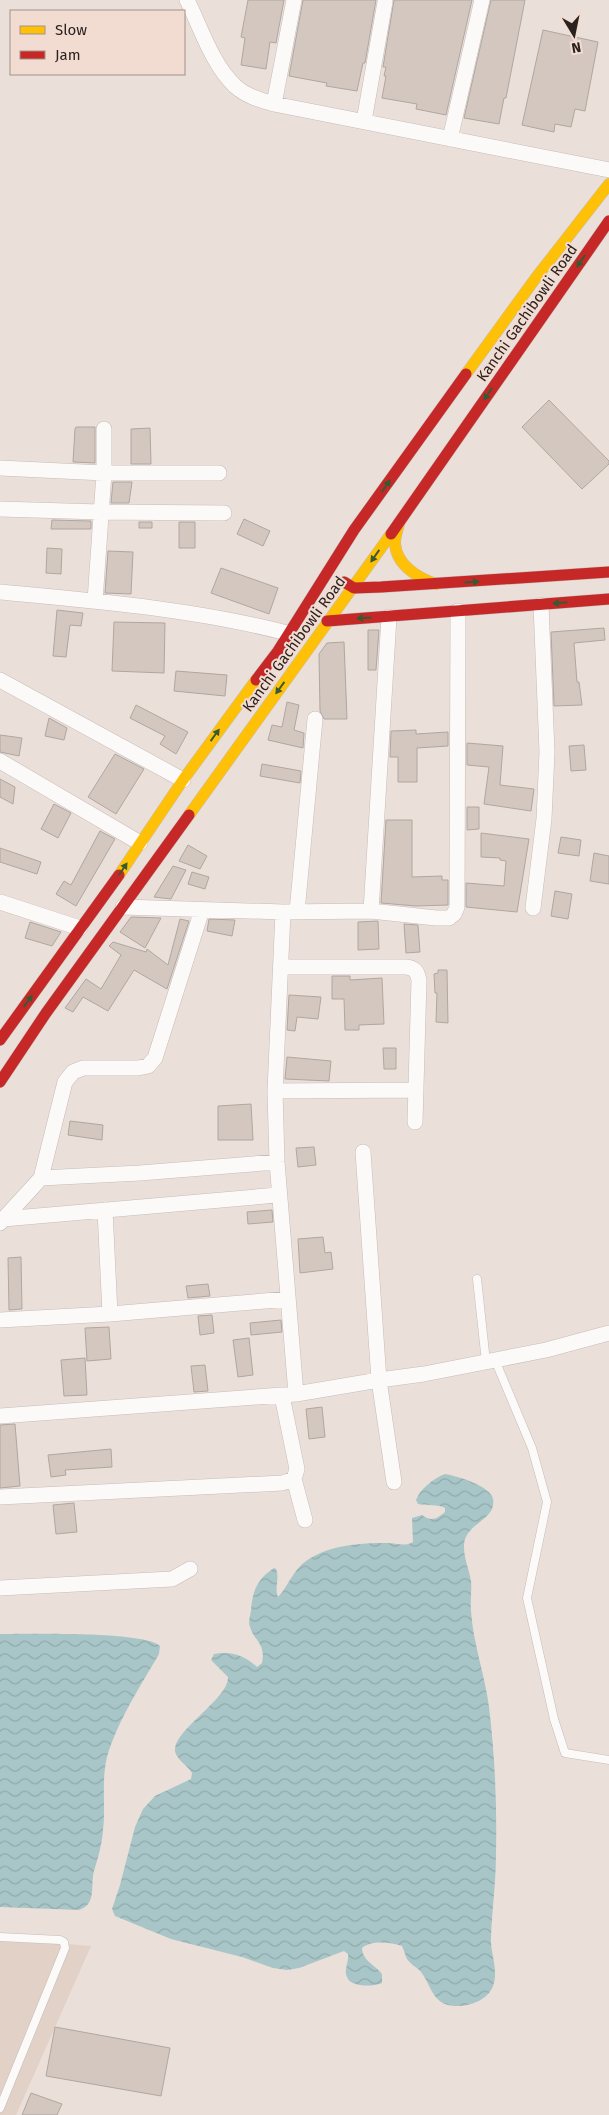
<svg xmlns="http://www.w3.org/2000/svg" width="609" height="2115" font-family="'Fira Sans',sans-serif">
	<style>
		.education { fill: #e1d1c7 }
		.water { fill: url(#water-waves) }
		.building { fill: #d3c7c0; stroke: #b0a7a2 }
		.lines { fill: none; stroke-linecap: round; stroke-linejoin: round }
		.lane-casing { stroke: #c5bcb8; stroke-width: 9 }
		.street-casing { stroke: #c5bcb8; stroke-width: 16 }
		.slow-casing { stroke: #c5bcb8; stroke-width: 12 }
		.jam-casing { stroke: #c5bcb8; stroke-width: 12 }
		.lane { stroke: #fcfaf9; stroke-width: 8 }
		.street { stroke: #fcfaf9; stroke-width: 15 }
		.slow { stroke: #ffc107; stroke-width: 11 }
		.jam { stroke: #c62828; stroke-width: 11 }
		.oneway { fill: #385a32 }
		.labels { text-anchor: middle; stroke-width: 4; stroke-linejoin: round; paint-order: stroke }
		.street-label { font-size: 15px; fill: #2a221e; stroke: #f2dcd2 }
	</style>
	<defs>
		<pattern id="water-waves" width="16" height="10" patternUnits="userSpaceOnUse" patternTransform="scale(1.25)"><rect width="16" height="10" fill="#a8c6c8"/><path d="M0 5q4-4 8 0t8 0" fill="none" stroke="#91aaab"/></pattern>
	</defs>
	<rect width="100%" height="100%" fill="#ebdfd9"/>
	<path class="education" d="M0,1938L91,1946L16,2115H0Z"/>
	<path class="water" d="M445,1474C457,1476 491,1486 493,1499C497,1521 463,1523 464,1547C464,1558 469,1570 471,1581C472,1591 470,1601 471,1611C473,1643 485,1675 489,1707C495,1756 497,1805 496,1854C496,1882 492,1910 491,1937C490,1953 499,1970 493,1986C487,2003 460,2010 445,2004C432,1999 429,1982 421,1972C417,1967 411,1965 407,1959C405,1955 404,1950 402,1946C390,1942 371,1940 362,1948C362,1960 375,1965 382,1974V1983C373,1987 348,1988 346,1974C345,1967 349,1961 348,1954L344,1951L299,1968L287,1970L273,1968L242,1957L171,1939L115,1916L112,1909L120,1885L135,1827L143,1809L155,1796L191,1779L192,1773C188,1766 176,1759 175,1751C173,1730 229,1699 228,1677L211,1660L214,1654C231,1651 244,1655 257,1667L262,1663C266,1643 254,1641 250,1627C248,1622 250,1616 251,1611C252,1592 257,1579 274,1568L276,1569C280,1579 274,1588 278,1597C288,1587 292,1571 306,1561C328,1545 360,1543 387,1543C396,1543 405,1547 413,1542L412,1518L422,1515C431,1522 437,1519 445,1512V1508C439,1504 426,1506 418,1504L416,1500C420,1489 434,1478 445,1474Z
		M0,1634C27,1634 145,1631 160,1646L159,1654C141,1685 117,1722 107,1757C101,1781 106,1806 103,1830C102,1844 98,1858 94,1871C90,1887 97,1904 79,1910L0,1907Z"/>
	<path class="building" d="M248,0H284L276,43L270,42L266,69L241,65L245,38L241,37Z
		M303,0H376L365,63H363L357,91L326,86L327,83L289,76Z
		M394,0H472L446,115L416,109L417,104L382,98L386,76H384L386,67H383Z
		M491,0H525L506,98H504L499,124L464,118Z
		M543,30L598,42L585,111L575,109L571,127L555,124L554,132L522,125Z
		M549,400L609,461V464L582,489L522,427Z
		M76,427H95V463L73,462L75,429Z
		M150,428L151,464H131V429Z
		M113,482H132L129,503H111Z
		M244,519L270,531L263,546L237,534Z
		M52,520L91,521V529H51Z
		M139,522H152V528H139Z
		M179,522H195V548H179Z
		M47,548L62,549L61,574L46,573Z
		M108,551L133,552L131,594L105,593Z
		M221,568L278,588L269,614L211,593Z
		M57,610L83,613L81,626L70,625L66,657L53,656Z
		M114,622L165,623L164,673L112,671Z
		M604,628L605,640L574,643L577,682H579L582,705L554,706L551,632Z
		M368,630H379L376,670H368Z
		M344,642L347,719H324L320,711L319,654L327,643Z
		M176,671L227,675L225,696L174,691Z
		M287,702L299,705L294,730L304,733L303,748L268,740L272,725L282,727Z
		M136,705L188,732L176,754L160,744L165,736L130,718Z
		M49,718L67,728L64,740L45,736Z
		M416,730V734L448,732V746L417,748V782H398V757H390L391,731Z
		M0,735L22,738L19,756L0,752Z
		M467,743L503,746L500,785L534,789L531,811L484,804L489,767L467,765Z
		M584,745L586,770L571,771L569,746Z
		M115,754L144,769L116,814L88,797Z
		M262,764L301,771L300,783L260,776Z
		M0,779L15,787L13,804L0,797Z
		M54,804L71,813L58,838L41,829Z
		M467,807H479V829L467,830Z
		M386,820H412V877L442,876V880H448V905L416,906L381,903Z
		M100,831L115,839L76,906L56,894L64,881L71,885Z
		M481,833L529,839L517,912L466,907V883L504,886L506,861L500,860V858L481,857Z
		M561,837L581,840L579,856L558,853Z
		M188,845L207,856L200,869L179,861Z
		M0,848L41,862L37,874L0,862Z
		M594,853L609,856V884L590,881Z
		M173,866L186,870L171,899L154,897Z
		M192,872L209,877L205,889L188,884Z
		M555,891L572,894L568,919L551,916Z
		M131,917L161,918L145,948L120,932Z
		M180,919L189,921L167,989L134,970L108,1011L83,997L73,1012L65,1008L86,979L101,989L121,955L109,946L113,942L146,952L147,949L168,965Z
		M209,919L235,920L232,936L207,931Z
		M378,921L379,949L358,950V922Z
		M30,922L61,932L52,946L25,938Z
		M404,924L418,925L420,952L406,953Z
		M438,970H447L448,1023L436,1022L437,993H435L434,974L438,973Z
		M332,976H350V980L382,978L384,1024L359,1025V1030H345L344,999H332Z
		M289,995L321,997L318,1019L297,1017L295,1031L287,1030Z
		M383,1048H396V1069H384Z
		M287,1057L331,1061L329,1081L285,1079Z
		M251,1104L253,1140H218V1106Z
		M70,1121L103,1125L102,1140L68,1135Z
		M314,1147L316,1165L298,1167L296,1148Z
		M272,1210L273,1222L248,1224L247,1212Z
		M323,1237L325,1253L331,1252L333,1269L300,1273L298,1239Z
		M21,1257L22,1309L9,1310L8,1258Z
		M208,1284L210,1296L188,1298L186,1286Z
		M212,1315L214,1333L200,1335L198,1316Z
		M281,1320L282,1332L251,1335L250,1323Z
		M109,1327L111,1359L87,1361L85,1328Z
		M249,1338L253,1375L238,1377L233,1340Z
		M85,1358L87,1395L64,1396L61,1360Z
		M205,1365L208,1391L194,1392L191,1366Z
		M322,1407L325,1437L309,1439L306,1409Z
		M15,1424L20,1486L0,1488V1425Z
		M111,1449L112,1467L65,1470L66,1475L51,1477L48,1455Z
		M74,1503L77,1532L56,1534L53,1505Z
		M55,2027L170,2048L161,2096L46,2076Z
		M31,2093L62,2104L57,2115H22Z"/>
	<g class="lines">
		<g class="lane-casing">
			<path id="lane" d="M477,1279L486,1362
				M495,1360L532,1448L547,1502L527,1598L554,1719L565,1753L609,1760
				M0,1937L60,1940L64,1942L65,1948L0,2108"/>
		</g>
		<g class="street-casing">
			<path id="street" d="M187,0C201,28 212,64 235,86C246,96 260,100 274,104L609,170
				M274,104L294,0
				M364,121L385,2
				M450,139L482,0
				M0,468L104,473H219
				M0,509L100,512L224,513
				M0,592C96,601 194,609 287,633
				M95,601L104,473V429
				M0,680L183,780
				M0,761L140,843
				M0,902L80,928
				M123,907L283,912L371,911L436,918H449L454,914L457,907L458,611
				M533,908L544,819L547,752L541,605
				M371,911L389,617
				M283,912L275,1091L277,1162L296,1394
				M297,912L315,719
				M281,967H406C415,968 417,971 419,980L415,1122
				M275,1091L416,1090
				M363,1152L379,1380L394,1482
				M41,1178L140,1173L277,1162
				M105,1210L110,1314
				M3,1219L278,1195
				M0,1223L41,1178L65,1082L73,1072L83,1068H138L148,1066L155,1058L202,910
				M0,1320L110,1314L288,1299
				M282,1396L297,1469L294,1479L305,1520
				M0,1416L296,1394L379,1380L424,1374L546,1350L609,1333
				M0,1497L282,1483L294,1479
				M0,1588L172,1579L190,1569"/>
		</g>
		<g class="slow-casing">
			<path id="slow" d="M466,374L535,279L609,184
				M399,523C398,529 395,536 395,543C396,565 418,578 436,584
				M189,815L391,534
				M119,875L183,780L256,680"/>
		</g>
		<g class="jam-casing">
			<path id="jam" d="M391,534L609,221
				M344,582L354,588L381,587L609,572
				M327,621L609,599
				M256,680L278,651L354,530L466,374
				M0,1040L119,875
				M0,1082L46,1013L189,815"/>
		</g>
		<use href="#lane" class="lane"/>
		<use href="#street" class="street"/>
		<use href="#slow" class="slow"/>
		<use href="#jam" class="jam"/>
	</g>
	<defs><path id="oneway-solid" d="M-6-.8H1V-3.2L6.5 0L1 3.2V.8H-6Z" transform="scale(1.25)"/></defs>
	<g class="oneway">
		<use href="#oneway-solid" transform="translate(581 261) rotate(125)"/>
		<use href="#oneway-solid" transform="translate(488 394) rotate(125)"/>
		<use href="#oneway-solid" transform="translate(386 486) rotate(-55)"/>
		<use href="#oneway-solid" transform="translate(375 556) rotate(125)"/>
		<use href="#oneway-solid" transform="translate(472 582) rotate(-4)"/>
		<use href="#oneway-solid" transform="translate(560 603) rotate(175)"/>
		<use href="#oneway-solid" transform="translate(364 618) rotate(176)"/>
		<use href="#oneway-solid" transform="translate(280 688) rotate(126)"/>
		<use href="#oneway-solid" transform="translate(215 735) rotate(-54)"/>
		<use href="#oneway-solid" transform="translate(123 869) rotate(-56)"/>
		<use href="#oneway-solid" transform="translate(28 1001) rotate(-54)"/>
	</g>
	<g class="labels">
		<g class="street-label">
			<text transform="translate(527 313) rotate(-55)" y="5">Kanchi Gachibowli Road</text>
			<text transform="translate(294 644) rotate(-54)" y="5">Kanchi Gachibowli Road</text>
		</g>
	</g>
	<rect x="10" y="10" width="175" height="65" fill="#f2dcd2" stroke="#a2928a"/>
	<rect x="20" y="26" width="25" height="8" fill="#ffc107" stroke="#a2928a"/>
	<text x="55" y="35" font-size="15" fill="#2a221e">Slow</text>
	<rect x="20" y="51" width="25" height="8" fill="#c62828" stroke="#a2928a"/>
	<text x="55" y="60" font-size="15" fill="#2a221e">Jam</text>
	<g transform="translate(574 35) rotate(170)" stroke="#f2dcd2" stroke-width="4" paint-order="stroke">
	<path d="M0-4L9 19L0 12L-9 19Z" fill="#2a221e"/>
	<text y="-8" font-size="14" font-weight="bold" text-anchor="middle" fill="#2a221e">N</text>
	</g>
</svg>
